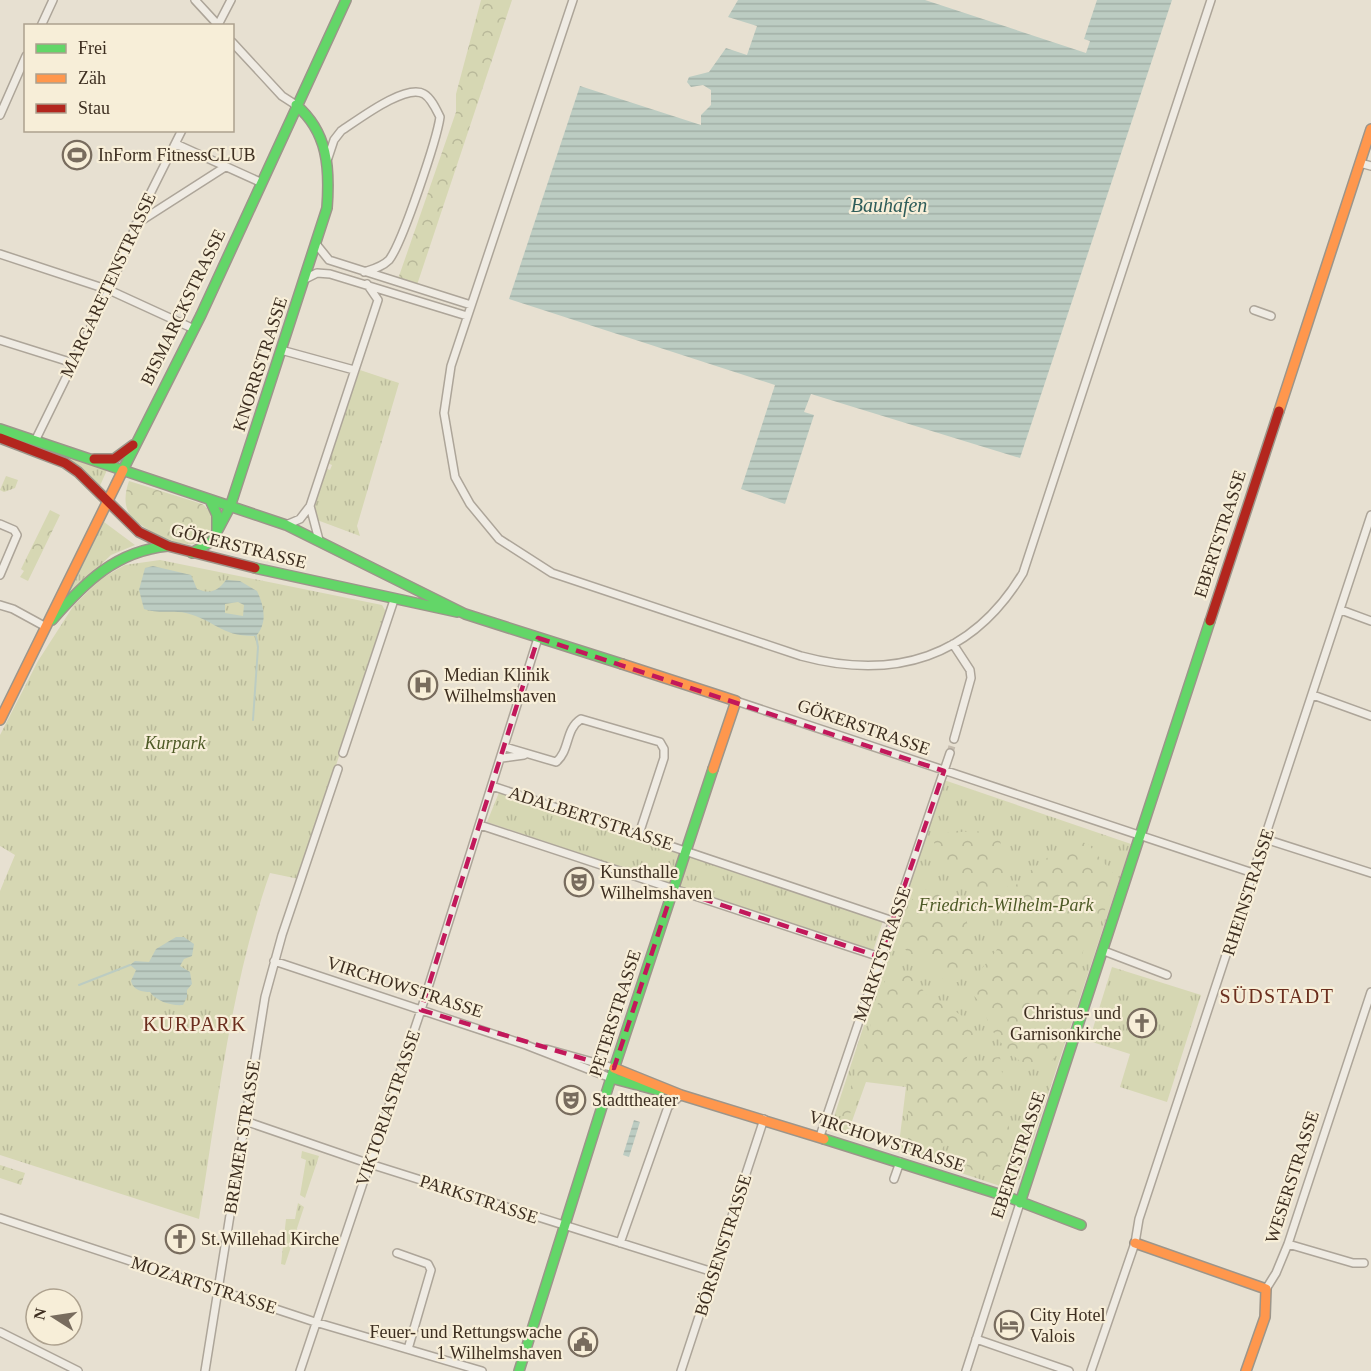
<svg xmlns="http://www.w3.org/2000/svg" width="1371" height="1371" font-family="'Times New Roman',serif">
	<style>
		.grass { fill: url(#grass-tufts) }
		.forest { fill: url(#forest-crowns) }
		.water { fill: url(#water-rules); fill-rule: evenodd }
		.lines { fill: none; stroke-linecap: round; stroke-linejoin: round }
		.stream { stroke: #bcccc2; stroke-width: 2 }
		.street-tunnel { stroke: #c5bcae; stroke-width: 7; stroke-dasharray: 7 3.5; stroke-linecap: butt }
		.street-casing { stroke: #ada599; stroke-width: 10 }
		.fast-casing { stroke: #9c958a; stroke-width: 12 }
		.slow-casing { stroke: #9c958a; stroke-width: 12 }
		.jam-casing { stroke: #9c958a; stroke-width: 12 }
		.street { stroke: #efebe3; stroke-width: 7 }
		.fast { stroke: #63d668; stroke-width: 9 }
		.slow { stroke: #ff974d; stroke-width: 9 }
		.jam { stroke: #b3261e; stroke-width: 9 }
		.marked { fill: none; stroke: #c2185b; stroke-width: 4.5; stroke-dasharray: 12 8; stroke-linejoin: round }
		.labels { text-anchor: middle; stroke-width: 4.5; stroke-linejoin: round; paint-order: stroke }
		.poi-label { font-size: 18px; fill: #3d2e20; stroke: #f7eed8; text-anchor: start }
		.street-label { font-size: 18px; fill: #3d2e20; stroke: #f7eed8 }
		.park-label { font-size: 18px; font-style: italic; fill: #4d5a26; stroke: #f7eed8 }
		.water-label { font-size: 20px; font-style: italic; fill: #2f5d5a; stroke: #f7eed8 }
		.neighbourhood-label { font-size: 20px; letter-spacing: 1.5px; fill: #6b2e1e; stroke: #f7eed8 }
	</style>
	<defs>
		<pattern id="grass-tufts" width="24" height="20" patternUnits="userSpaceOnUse" patternTransform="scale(1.5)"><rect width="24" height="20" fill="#d6d7b3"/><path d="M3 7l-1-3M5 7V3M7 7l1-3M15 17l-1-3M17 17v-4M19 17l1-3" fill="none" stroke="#b9b99a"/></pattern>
		<pattern id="forest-crowns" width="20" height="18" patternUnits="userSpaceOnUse" patternTransform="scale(1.5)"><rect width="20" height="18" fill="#d6d7b3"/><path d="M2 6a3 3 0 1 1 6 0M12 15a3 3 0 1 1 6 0" fill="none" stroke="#b9b99a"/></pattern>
		<pattern id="water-rules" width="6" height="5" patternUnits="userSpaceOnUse" patternTransform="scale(1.5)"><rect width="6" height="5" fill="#bcccc2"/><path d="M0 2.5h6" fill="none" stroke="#a2b0a6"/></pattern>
	</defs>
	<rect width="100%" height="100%" fill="#e7e0d1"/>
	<path class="grass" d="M360,370L399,383L357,526L360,536L309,517L325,468L330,470L332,465L327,463Z
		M55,452L107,470L99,488L71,462Z
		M6,476L18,480L15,488L4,492L0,490Z
		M104,522L135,545L111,555L62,602Z
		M160,560L382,605L386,612L299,879L270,873C231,984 218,1102 199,1219L0,1155V891L15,855L0,846V735L38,661L74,605L102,578L125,565Z
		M944,780L1131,844L1020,1179L1003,1187L898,1152L906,1087L866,1082L847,1135L830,1129Z
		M500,790L683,851L671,884L487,822Z
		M691,855L883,921L873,951L679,887Z
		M1112,967L1201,995L1167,1102L1120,1087L1130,1054L1089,1041Z
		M302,1151L319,1156L305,1198L300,1195L306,1160L301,1158Z
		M298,1203L304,1207L285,1265L281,1264L286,1219H295Z"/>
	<path class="forest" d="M481,0H512L417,285L398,279L456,112V94Z
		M129,481L202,504C219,516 215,541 193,544C178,547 140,528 131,516C123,506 125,492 129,481Z
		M50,510L60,515L28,581L20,577L24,571L21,569Z
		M977,831L1000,839L1008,892L994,901C967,891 941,871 934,842L945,833Z
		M1072,839L1088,844L1116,877L1096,937L1084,948L1078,969L1080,980L1055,1058L1049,1063L1031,1070C1015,1058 997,1042 989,1024C984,1012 983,1004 973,995L979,972L1004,941L1008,906L1016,885L1030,871Z
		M920,888C930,890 939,892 947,897C960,908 979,937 975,954C973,964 965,975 958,982L945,983L936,965C929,961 921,959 914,956C885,941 908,905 920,888Z
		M899,970L915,979L927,996L941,1001L973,1024L976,1038L964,1064L965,1070L971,1073L989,1058L1000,1057L1012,1152C998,1172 994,1175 969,1169L953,1143L944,1146L938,1154C926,1157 916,1152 908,1143V1085L894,1080L865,1079L854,1107L844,1123H839L887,975Z
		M0,1165L25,1173L21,1185L0,1178Z"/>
	<path class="water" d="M738,0H925L1086,53L1090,41L1084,39L1097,0H1172L1020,458L811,394L804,412L814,415L785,504L741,489L775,385L509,299L580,86L701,125V115L711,105V90L703,85L691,87L687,82L689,77L709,72L726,48L747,55L757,26L728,17Z
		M153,566L191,575L197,589C210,594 217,592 226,580L240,581L257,591C264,606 268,622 256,636C221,637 215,620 186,613C172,610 157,614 144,609L139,590L145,568ZM238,602L244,605L243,616L225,613V604Z
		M176,937H184L194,944L192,956L184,959L180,966L190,972L192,984L187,990V997L183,1005C172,1006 157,1002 150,992C142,992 133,990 131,981L136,970L130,965L135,961L149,962L156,949Z
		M634,1120L640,1122L629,1157L623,1155Z"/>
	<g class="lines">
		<path class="stream" d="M253,720L258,647L256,636
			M79,985L130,965"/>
		<path class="street-tunnel" d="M950,753L954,739"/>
		<g class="street-casing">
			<path id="street" d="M195,0L219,26
				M573,0L451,366L444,413L455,477L470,504L499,539L552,573L801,656C894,681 972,658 1023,573L1211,0
				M218,25L231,0
				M41,26L53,0
				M232,42L282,96L296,105
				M0,115L26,56
				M176,144L260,182
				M328,158L334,140L341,131C358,120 406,83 424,94C431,98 436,109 440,117C437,139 402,244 389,260C382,267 373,269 364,272
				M1360,163L1371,166
				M136,224L225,167
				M316,244L329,260L471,305
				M0,254L109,290L194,329
				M305,279L317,273L330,274L467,316
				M1254,310L1271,316
				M0,340L73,363
				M281,350L354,370
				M35,441L109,290L145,204L182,130
				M310,506L319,540
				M0,524L14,530L17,535L0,575
				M286,525L300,519L310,506L378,300L367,284
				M0,605L13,609L46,627
				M1341,610L1371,621
				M953,644L970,670L971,678L954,739
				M1313,695L1371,716
				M736,701L1253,873
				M505,747L556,762C570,751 565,729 581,719L660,742L664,749V758L639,834
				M343,753L394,600
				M502,758L524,755
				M492,786L893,921
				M480,825L880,957
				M1265,839L1371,873
				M1104,951L1167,975
				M274,961L526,1045L611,1078
				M546,1049L614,1068
				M245,1121L370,1164L713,1272
				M820,1136L950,753
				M894,1179L900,1162
				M0,1218L315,1322L482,1371
				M620,1243L668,1107L681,1095
				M1288,1244L1353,1263H1364
				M397,1253L428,1264L431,1270L408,1349
				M1266,1289L1276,1273L1288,1244L1371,992
				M0,1332L78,1371
				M976,1339L1069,1371
				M205,1371L265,997L282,935L338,769
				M300,1371L421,1010L538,638
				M681,1371L764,1119
				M966,1371L1020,1203
				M1091,1371L1135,1243L1139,1219L1371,515"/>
		</g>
		<g class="fast-casing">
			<path id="fast" d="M0,429L286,525L465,614L622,664
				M123,470L201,315L346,0
				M210,500L217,515V530
				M192,553L212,541L230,507L327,208C330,168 328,132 296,105
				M255,568L457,612
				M52,620C85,582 116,551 168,546
				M611,1078L660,1091
				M824,1139L1008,1197L1081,1225
				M1020,1203L1210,621
				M519,1371L611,1078L713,769"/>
		</g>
		<g class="slow-casing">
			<path id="slow" d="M1279,411L1371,129
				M622,664L736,701L713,769
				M0,720L123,470
				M614,1068L681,1095L824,1139
				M1135,1243L1266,1289L1265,1317L1246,1371"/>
		</g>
		<g class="jam-casing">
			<path id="jam" d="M0,438L65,463L78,472L139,532L168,546L255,568
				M94,459H114L133,445
				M1210,621L1279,411"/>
		</g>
		<use href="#street" class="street"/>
		<use href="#fast" class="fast"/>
		<use href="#slow" class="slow"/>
		<use href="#jam" class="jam"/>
	</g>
	<path class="marked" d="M538,638L944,771L880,957L673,889L614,1068L421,1010Z"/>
	<defs>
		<g id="stadium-ring" transform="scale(1.5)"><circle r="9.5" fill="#f7eed8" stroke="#786c5e" stroke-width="1.5"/><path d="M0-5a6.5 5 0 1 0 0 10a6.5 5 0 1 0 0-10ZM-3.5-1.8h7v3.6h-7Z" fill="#786c5e"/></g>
		<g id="hospital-ring" transform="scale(1.5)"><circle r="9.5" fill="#f7eed8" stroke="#786c5e" stroke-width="1.5"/><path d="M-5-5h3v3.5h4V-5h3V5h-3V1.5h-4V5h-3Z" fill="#786c5e"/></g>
		<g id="theatre-ring" transform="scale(1.5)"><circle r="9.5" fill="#f7eed8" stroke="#786c5e" stroke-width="1.5"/><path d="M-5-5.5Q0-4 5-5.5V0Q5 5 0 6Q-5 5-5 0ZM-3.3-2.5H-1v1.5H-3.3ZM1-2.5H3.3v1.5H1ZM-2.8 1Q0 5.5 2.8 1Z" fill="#786c5e"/></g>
		<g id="church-ring" transform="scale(1.5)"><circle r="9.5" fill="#f7eed8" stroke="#786c5e" stroke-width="1.5"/><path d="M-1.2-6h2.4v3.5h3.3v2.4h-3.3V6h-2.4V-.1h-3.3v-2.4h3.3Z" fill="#786c5e"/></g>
		<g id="hotel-ring" transform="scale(1.5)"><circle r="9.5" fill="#f7eed8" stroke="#786c5e" stroke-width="1.5"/><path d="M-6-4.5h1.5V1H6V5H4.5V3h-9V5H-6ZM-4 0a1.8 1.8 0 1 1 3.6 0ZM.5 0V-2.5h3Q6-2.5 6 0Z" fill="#786c5e"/></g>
		<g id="civic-ring" transform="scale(1.5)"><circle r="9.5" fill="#f7eed8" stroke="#786c5e" stroke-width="1.5"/><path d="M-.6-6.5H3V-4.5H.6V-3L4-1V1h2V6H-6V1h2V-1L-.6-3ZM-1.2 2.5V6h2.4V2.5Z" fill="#786c5e"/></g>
	</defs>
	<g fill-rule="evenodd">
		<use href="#stadium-ring" x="77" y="155"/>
		<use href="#hospital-ring" x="423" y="685"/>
		<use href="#theatre-ring" x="579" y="882"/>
		<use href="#church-ring" x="1142" y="1023"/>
		<use href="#theatre-ring" x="571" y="1100"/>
		<use href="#church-ring" x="180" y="1239"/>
		<use href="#hotel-ring" x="1009" y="1325"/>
		<use href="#civic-ring" x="583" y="1342"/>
	</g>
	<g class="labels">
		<g class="poi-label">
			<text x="98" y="161">InForm FitnessCLUB</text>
			<text x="444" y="681">Median Klinik<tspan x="444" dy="21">Wilhelmshaven</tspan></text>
			<text x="600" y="878">Kunsthalle<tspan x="600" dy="21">Wilhelmshaven</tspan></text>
			<text x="1121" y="1019" text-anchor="end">Christus- und<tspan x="1121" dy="21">Garnisonkirche</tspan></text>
			<text x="592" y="1106">Stadttheater</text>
			<text x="201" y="1245">St.Willehad Kirche</text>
			<text x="1030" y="1321">City Hotel<tspan x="1030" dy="21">Valois</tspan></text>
			<text x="562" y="1338" text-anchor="end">Feuer- und Rettungswache<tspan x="562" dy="21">1 Wilhelmshaven</tspan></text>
		</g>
		<g class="street-label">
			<text transform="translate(108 285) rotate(-65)" y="6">MARGARETENSTRASSE</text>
			<text transform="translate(183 307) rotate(-64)" y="6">BISMARCKSTRASSE</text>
			<text transform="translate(260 364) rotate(-72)" y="6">KNORRSTRASSE</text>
			<text transform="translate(1220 534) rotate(-72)" y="6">EBERTSTRASSE</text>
			<text transform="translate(239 546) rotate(14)" y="6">GÖKERSTRASSE</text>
			<text transform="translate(864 727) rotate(19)" y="6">GÖKERSTRASSE</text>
			<text transform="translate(591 818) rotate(18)" y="6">ADALBERTSTRASSE</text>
			<text transform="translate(1248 892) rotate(-72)" y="6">RHEINSTRASSE</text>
			<text transform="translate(882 954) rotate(-71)" y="6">MARKTSTRASSE</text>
			<text transform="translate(405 987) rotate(18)" y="6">VIRCHOWSTRASSE</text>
			<text transform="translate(615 1013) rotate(-72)" y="6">PETERSTRASSE</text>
			<text transform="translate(388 1108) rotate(-71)" y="6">VIKTORIASTRASSE</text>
			<text transform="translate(242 1137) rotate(-81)" y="6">BREMER STRASSE</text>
			<text transform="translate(887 1141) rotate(18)" y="6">VIRCHOWSTRASSE</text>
			<text transform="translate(1018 1155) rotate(-71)" y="6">EBERTSTRASSE</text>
			<text transform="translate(1292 1177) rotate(-72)" y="6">WESERSTRASSE</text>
			<text transform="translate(479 1199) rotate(18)" y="6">PARKSTRASSE</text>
			<text transform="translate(723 1245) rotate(-72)" y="6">BÖRSENSTRASSE</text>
			<text transform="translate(204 1285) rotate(18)" y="6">MOZARTSTRASSE</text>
		</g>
		<g class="park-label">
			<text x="175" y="749">Kurpark</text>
			<text x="1006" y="911">Friedrich-Wilhelm-Park</text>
		</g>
		<g class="water-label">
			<text x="889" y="212">Bauhafen</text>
		</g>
		<g class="neighbourhood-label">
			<text x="1277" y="1003">SÜDSTADT</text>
			<text x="195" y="1031">KURPARK</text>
		</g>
	</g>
	<rect x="24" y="24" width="210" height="108" fill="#f7eed8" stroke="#ada18e" stroke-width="1.5"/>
	<rect x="36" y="44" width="30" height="9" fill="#63d668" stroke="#ada18e" stroke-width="1.5"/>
	<text x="78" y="54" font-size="18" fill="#3d2e20">Frei</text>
	<rect x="36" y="74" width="30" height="9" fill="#ff974d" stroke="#ada18e" stroke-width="1.5"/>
	<text x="78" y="84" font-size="18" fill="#3d2e20">Zäh</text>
	<rect x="36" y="104" width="30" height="9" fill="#b3261e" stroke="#ada18e" stroke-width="1.5"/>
	<text x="78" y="114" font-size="18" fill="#3d2e20">Stau</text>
	<g transform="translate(54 1317) rotate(282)"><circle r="28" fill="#f7eed8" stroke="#ada18e" stroke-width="1.5"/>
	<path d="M0-4.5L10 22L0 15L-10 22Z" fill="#786c5e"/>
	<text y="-9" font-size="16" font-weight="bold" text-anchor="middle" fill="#3d2e20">N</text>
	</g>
</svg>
